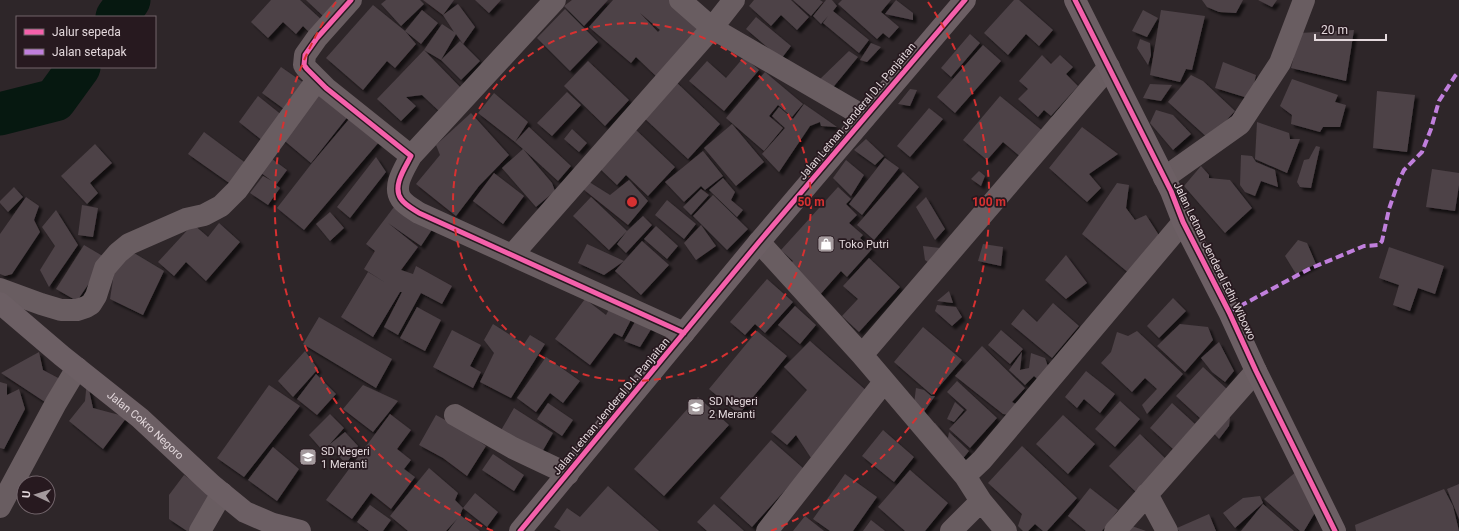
<svg xmlns="http://www.w3.org/2000/svg" width="1459" height="531" font-family="Roboto,sans-serif">
	<style>
		.lines { fill: none; stroke-linecap: round; stroke-linejoin: round }
		.river { stroke: #061810; stroke-width: 43 }
		.building { fill: #4d4247; fill-rule: evenodd; filter: url(#shadow) }
		.street { stroke: #695d61; stroke-width: 22 }
		.secondary { stroke: #6c5f64; stroke-width: 22 }
		.quiet { stroke: #c07fdc; stroke-width: 4; stroke-dasharray: 8 4; stroke-linecap: butt }
		.cycleway-casing { stroke: #27191f; stroke-width: 8 }
		.cycleway { stroke: #f560ab; stroke-width: 5 }
		.ring { fill: none; stroke: #d73131; stroke-width: 2; stroke-dasharray: 7 5 }
		.labels { text-anchor: middle; stroke-width: 3.5; stroke-linejoin: round; paint-order: stroke }
		.street-label { font-size: 11px; fill: #e3d8dc; stroke: #27191f }
		.poi-label { font-size: 11px; fill: #e3d8dc; stroke: #27191f; text-anchor: start }
		.centre { fill: #d73131; stroke: #27191f; stroke-width: 2 }
		.ring-label { font-size: 12px; text-anchor: middle; font-weight: bold; fill: #d73131; stroke: #27191f; stroke-width: 3.5; stroke-linejoin: round; paint-order: stroke }
	</style>
	<defs>
		<filter id="shadow"><feDropShadow dx="3.5" dy="3.5" stdDeviation="1" flood-color="#0009"/></filter>
	</defs>
	<rect width="100%" height="100%" fill="#2e2629"/>
	<g class="lines">
		<path class="river" d="M117,17L129,0
			M0,114L55,100L79,67"/>
	</g>
	<path class="building" d="M271,0H300L324,22L312,35L303,26L296,34L283,22L268,38L251,22Z
		M306,0H338L323,16Z
		M386,0H420L424,4L401,26L381,4Z
		M423,0H454L443,15Z
		M475,0H501L489,13Z
		M572,0H608L584,26L564,6Z
		M613,0H673L706,27L658,78L636,57L631,63L589,27ZM640,13L660,30L658,32Z
		M754,0H791L809,17L797,30L781,15L771,26L749,6Z
		M793,0H820L823,2L811,16Z
		M826,0H832L837,6L833,11L869,40L859,53L823,23L828,16L821,24L813,16Z
		M842,0H891L881,12L899,27L889,38L883,33L877,39L838,4Z
		M896,0L913,13V20L885,14Z
		M1014,0H1019L1053,30L1039,46L1026,34L1008,55L984,33Z
		M1202,0H1243L1236,13L1219,12L1207,7Z
		M1258,0H1277L1272,7Z
		M458,4L475,27L463,44L456,34L441,60L424,50L461,88L439,111L422,95L406,97L416,106L401,121L377,99L424,50L442,24L454,32L443,15Z
		M373,5L405,31L416,44L395,68L387,61L363,90L326,58Z
		M565,9L598,42L570,71L537,38Z
		M422,10L438,23L421,44L405,31Z
		M1143,10L1158,18L1147,37L1132,31Z
		M1161,10L1205,16L1192,70L1186,69L1180,82L1150,75Z
		M756,17L791,46L781,59L746,29Z
		M1354,30L1346,81L1291,68L1300,33Z
		M970,34L980,43L951,77L941,68Z
		M1140,39L1150,43L1151,55L1148,65L1137,48Z
		M460,41L480,61L461,80L441,60Z
		M871,43L881,47L867,62L860,60Z
		M983,45L1001,61L955,113L937,97Z
		M849,51L858,57L830,91L818,81Z
		M1042,55L1051,64L1060,55L1073,67L1066,74L1078,86L1051,116L1044,110L1038,117L1018,99L1028,89L1019,81Z
		M744,57L759,70L724,111L689,81L707,61L726,78Z
		M588,61L629,100L605,126L564,86Z
		M1223,62L1256,75L1251,99L1215,88Z
		M281,67L304,83L284,109L262,93Z
		M765,72L803,104L792,117L778,105L769,116L783,128L764,151L726,118Z
		M1191,75L1203,81L1235,111L1209,139L1168,102Z
		M1292,79L1338,95L1335,102L1346,105L1340,127H1323L1320,132L1291,124L1292,115L1280,106Z
		M674,80L720,124L688,159L641,115Z
		M1150,84L1172,85L1161,101L1143,98Z
		M910,89L917,90L910,106L898,104Z
		M318,90L349,115L311,163L280,137Z
		M1377,91L1415,95L1407,152L1373,148Z
		M567,92L581,105L552,136L537,123Z
		M494,93L528,122L515,142L478,113Z
		M258,96L283,116L263,141L239,122Z
		M1000,96L1044,132L1022,158L1003,142L987,160L963,140Z
		M804,104L837,127L821,126L820,122L810,126L779,172L762,154L785,128L772,116L779,107L793,119Z
		M929,108L943,119L910,157L897,146Z
		M1156,110L1173,115L1191,134L1173,150L1150,123Z
		M471,113L509,155L479,186L456,216L416,184L440,155L436,145Z
		M350,118L379,142L304,230L277,208L312,163Z
		M1257,122L1289,133L1290,139H1300L1287,173L1255,159Z
		M732,124L764,162L736,186L704,148Z
		M529,127L571,166L558,181L523,149L552,183L555,191L536,207L502,168L523,149L515,142Z
		M1082,127L1118,154L1089,174L1101,188L1087,202L1049,168Z
		M572,129L587,143L579,152L564,139Z
		M636,130L675,167L648,196L626,175L617,185L596,165Z
		M204,132L247,164L232,185L188,154Z
		M866,139L884,156L875,165L854,150Z
		M95,144L112,163L90,183L98,193L87,204L61,176Z
		M1316,146L1320,147L1311,188L1300,187L1297,182L1304,160L1309,159Z
		M703,151L723,176L705,190L701,186L684,202L665,182Z
		M1241,155L1252,156L1256,162L1275,170L1278,187L1261,181L1255,196L1245,192L1240,185Z
		M268,156L287,170L276,185L280,188L268,205L250,193L263,176L272,181L257,170Z
		M376,157L386,172L350,218L337,207Z
		M885,158L899,168L862,215L849,204Z
		M846,160L864,175L851,196L833,178Z
		M1201,166L1209,175V178L1230,180L1252,208L1225,233L1184,186Z
		M1432,169L1459,173V185L1455,211L1426,207Z
		M979,171L985,176L981,186L971,179Z
		M903,172L919,187L874,240L857,225Z
		M494,173L524,196L503,224L473,201Z
		M723,178L735,192L731,200L743,210L737,217L709,190Z
		M586,180L610,195L629,180L648,201L628,225L583,189Z
		M1117,183L1129,185L1126,208L1135,220L1146,215L1162,240L1130,274L1082,234Z
		M14,187L23,197L8,212L0,203V201Z
		M838,187L851,199L846,204L857,215L849,223L863,235L860,238L872,249L847,277L841,271L818,297L787,268L793,261L781,250Z
		M701,189L709,195L691,215L683,207Z
		M713,195L748,229L727,250L693,216Z
		M26,197L39,206L34,220L40,232L12,274L5,276L0,274V234Z
		M591,197L627,231L609,250L573,216Z
		M926,197L945,229L935,240L916,207Z
		M667,200L696,224L684,239L655,215Z
		M397,203L433,228L421,246L388,223L418,247L401,270L413,274L416,266L452,286L442,304L421,293L398,335L384,327L402,292H400L373,337L341,317L368,272L386,283L364,269L375,251L366,244Z
		M82,205L98,208L93,237L78,235Z
		M56,210L78,245L49,287L40,270L55,246L42,227Z
		M330,212L344,228L330,241L316,224Z
		M643,216L652,225L626,253L617,244L627,231Z
		M219,223L240,242L206,281L186,262L174,276L158,262L193,224L208,237Z
		M701,225L716,246L696,260L684,243Z
		M656,226L678,246L667,259L644,239Z
		M1298,240L1307,243L1316,264L1296,274L1285,256Z
		M642,241L669,265L641,295L615,271Z
		M587,244L624,261L604,275L578,263Z
		M983,244L1003,247L1001,266L978,261Z
		M84,245L106,258L77,301L56,289Z
		M923,246L940,248L933,266L925,260Z
		M1389,247L1444,266L1435,294L1418,288L1410,311L1393,305L1399,285L1379,278Z
		M129,250L164,271L143,315L110,299L116,260Z
		M1066,255L1087,283L1066,299L1045,280Z
		M869,258L900,287L859,332L842,316L858,299L843,286Z
		M767,279L793,302L765,333L755,324L745,335L730,322Z
		M949,291L953,303L937,301Z
		M1173,298L1186,311L1159,338L1147,326Z
		M585,299L606,315L613,302L634,314L622,337L614,333L590,365L555,339Z
		M1053,303L1079,326L1052,358L1011,324L1023,309L1037,322Z
		M937,305L956,307L962,317L952,326L935,311Z
		M795,306L816,325L800,344L778,325Z
		M417,307L441,320L425,351L400,338Z
		M639,315L655,323L640,347L624,341Z
		M319,317L392,359L376,388L303,344Z
		M493,324L524,344L530,335L545,344L511,398L480,382L494,353L484,340Z
		M1180,324L1208,327L1213,340L1185,372L1157,346Z
		M923,327L962,360L932,395L894,362Z
		M452,330L481,345L470,366L481,372L473,388L433,367Z
		M1001,330L1023,349L1010,364L988,345Z
		M757,331L787,356L739,414L709,389Z
		M1137,331L1183,374L1147,414L1142,405L1157,389L1145,378L1132,392L1101,363L1111,352L1117,332L1128,336Z
		M810,341L869,393L811,458L796,435L787,445L771,432L807,390L784,367Z
		M1219,342L1234,371L1225,382L1212,372L1201,358Z
		M982,346L1025,388L1012,402L1021,407L1015,416L1003,414L955,376Z
		M305,351L318,369L293,397L278,381Z
		M39,352L43,370L62,380L45,402L1,373Z
		M1022,352L1020,370L1029,368L1031,353L1045,358L1049,369L1041,382L1034,376L1025,385L1009,370Z
		M546,357L580,381L563,403L550,393L536,412L517,398Z
		M1203,367L1228,390L1201,419L1176,396Z
		M1086,371L1115,394L1100,413L1084,399L1077,408L1065,397Z
		M316,374L336,394L317,415L297,399Z
		M87,381L93,408L127,417L103,449L69,421L85,401Z
		M957,381L997,418L970,448L949,429L967,410L947,392Z
		M0,382L7,384V395L19,389L25,409L4,449L0,448Z
		M269,385L300,406L244,477L217,458Z
		M363,385L398,401L373,432L343,409Z
		M916,388L924,390L931,396H935L921,416L914,404Z
		M698,397L729,425L664,496L634,469Z
		M1120,401L1140,419L1115,447L1095,429Z
		M955,402L964,410L954,422L947,419Z
		M548,403L573,420L562,436L537,419Z
		M1172,403L1195,424L1173,449L1150,428Z
		M514,408L553,433L539,457L500,432Z
		M330,414L344,428L329,445L345,432L358,446L346,464L329,445L323,451L309,435Z
		M390,414L411,430L397,449L411,460L404,469L415,477L391,509L371,493L352,519L326,500Z
		M436,415L460,428L486,446L467,476L443,458L419,445Z
		M1063,415L1095,444L1068,474L1036,444Z
		M1230,417L1229,426L1219,439L1210,429Z
		M935,423L948,438L949,432L969,451L961,461L930,426Z
		M883,430L914,457L894,482L862,456Z
		M1140,434L1169,462L1138,494L1109,466Z
		M771,440L804,469L752,527L720,498Z
		M1022,446L1077,498L1047,531H1043L1035,524L1028,531H1023L1018,526L1022,514L988,483Z
		M273,447L299,469L277,501L248,480Z
		M493,454L524,475L514,491L482,470Z
		M429,468L458,493L455,500L463,508L460,515L480,531H448L457,519L446,531H408L390,516Z
		M910,470L948,503L925,531H905L878,507Z
		M1297,471L1316,511L1304,531H1300L1264,499Z
		M845,474L877,497L853,531H830L813,519Z
		M184,475L213,496L190,531H187L169,519V495Z
		M1459,484V519L1447,489Z
		M608,486L659,531H561L554,527L567,508L580,517Z
		M1090,488L1118,510L1102,531H1086L1068,516Z
		M1444,489L1453,506L1459,531H1356L1355,525Z
		M475,493L498,512L487,527L463,508Z
		M1260,496L1263,503L1235,528L1223,513L1243,498Z
		M714,504L744,531H707L697,522Z
		M1263,504L1294,531H1241Z
		M370,505L391,520L383,531H369L357,522Z
		M1209,514L1216,531H1179L1177,528Z
		M805,516L824,531H793Z
		M871,520L885,531H863Z
		M1129,525L1146,531H1123Z"/>
	<g class="lines">
		<path class="street" d="M351,0L317,38L305,55L304,65L307,69L326,88L411,156C405,168 392,186 401,199C405,205 413,209 419,213L684,333
			M680,0L712,28L865,117
			M411,156L555,0
			M1164,178L1240,124L1280,63L1304,0
			M759,242L862,355L965,476L981,501L1006,531
			M513,254L712,28L734,0
			M0,289L41,304L61,310H77L86,307L91,304L96,296L105,268L118,253L129,244L186,219L204,215L221,206L237,190L317,80
			M862,355L1109,67
			M455,415L513,448L568,474
			M965,476L982,460L1183,222
			M1147,494L1167,531
			M0,507L56,403L77,368
			M200,531L222,493
			M767,531L884,382
			M951,531L981,501
			M1115,531L1256,371"/>
		<g class="secondary">
			<path d="M1075,0L1171,191L1183,222L1229,312L1256,371L1335,531"/>
			<path id="s1" d="M0,303L62,356L140,418L212,485L245,512L273,524L300,531"/>
			<path d="M520,531L759,242L965,0"/>
		</g>
		<path class="quiet" d="M1229,312L1309,269L1364,246L1379,245L1382,241L1389,209L1399,180L1404,170L1422,152L1431,129L1439,101L1455,76L1459,72"/>
		<g class="cycleway-casing">
			<path id="cycleway" d="M351,0L317,38L305,55L304,65L307,69L326,88L411,156C405,168 392,186 401,199C405,205 413,209 419,213L684,333
				M1075,0L1171,191L1183,222L1229,312L1256,371L1335,531
				M520,531L759,242L965,0"/>
		</g>
		<use href="#cycleway" class="cycleway"/>
	</g>
	<g class="ring">
		<circle cx="632" cy="202" r="179"/>
		<path d="M493 531A357 357 0 0 1 336 2M928 2A357 357 0 0 1 771 531"/>
	</g>
	<defs>
		<g id="shop-square" transform="scale(0.9)"><rect x="-9" y="-9" width="18" height="18" rx="4" fill="#a49a9d" stroke="#27191f"/><path d="M-5-2.5h2.3a2.7 3.5 0 0 1 5.4 0H5L5.5 6h-11ZM-1.5-2.5h3a1.5 2.3 0 0 0-3 0Z" fill="#fff"/></g>
		<g id="school-square" transform="scale(0.9)"><rect x="-9" y="-9" width="18" height="18" rx="4" fill="#a49a9d" stroke="#27191f"/><path d="M0-5L7-2L0 1L-7-2ZM-4 1L0 2.5L4 1V4Q0 6-4 4Z" fill="#fff"/></g>
	</defs>
	<g fill-rule="evenodd">
		<use href="#shop-square" x="826" y="244"/>
		<use href="#school-square" x="696" y="407"/>
		<use href="#school-square" x="308" y="457"/>
	</g>
	<g class="labels">
		<g class="street-label">
			<text transform="translate(857 111) rotate(-50)" y="4">Jalan Letnan Jenderal D.I. Panjaitan</text>
			<text transform="translate(1215 261) rotate(64)" y="4">Jalan Letnan Jenderal Edhi Wibowo</text>
			<text transform="translate(611 406) rotate(-50)" y="4">Jalan Letnan Jenderal D.I. Panjaitan</text>
			<text dy="4" stroke="none"><textPath href="#s1" startOffset="190">Jalan Cokro Negoro</textPath></text>
		</g>
		<g class="poi-label">
			<text x="839" y="248">Toko Putri</text>
			<text x="709" y="405">SD Negeri<tspan x="709" dy="13">2 Meranti</tspan></text>
			<text x="321" y="455">SD Negeri<tspan x="321" dy="13">1 Meranti</tspan></text>
		</g>
	</g>
	<circle cx="632" cy="202" r="6" class="centre"/>
	<g class="ring-label">
		<text x="811" y="206">50 m</text>
		<text x="989" y="206">100 m</text>
	</g>
	<rect x="16" y="16" width="140" height="52" fill="#27191f" stroke="#72656b"/>
	<rect x="24" y="29" width="20" height="6" fill="#f560ab" stroke="#72656b"/>
	<text x="52" y="36" font-size="12" fill="#e3d8dc">Jalur sepeda</text>
	<rect x="24" y="49" width="20" height="6" fill="#c07fdc" stroke="#72656b"/>
	<text x="52" y="56" font-size="12" fill="#e3d8dc">Jalan setapak</text>
	<g transform="translate(36 495) rotate(274)"><circle r="19" fill="#27191f" stroke="#72656b"/>
	<path d="M0-3L7 15L0 10L-7 15Z" fill="#a49a9d"/>
	<text y="-6" font-size="11" font-weight="bold" text-anchor="middle" fill="#e3d8dc">U</text>
	</g>
	<path d="M1315 34v6h71v-6" fill="none" stroke="#e3d8dc" stroke-width="2"/>
	<text x="1321" y="34" font-size="12" fill="#e3d8dc" stroke="#27191f" stroke-width="3" paint-order="stroke">20 m</text>
</svg>
